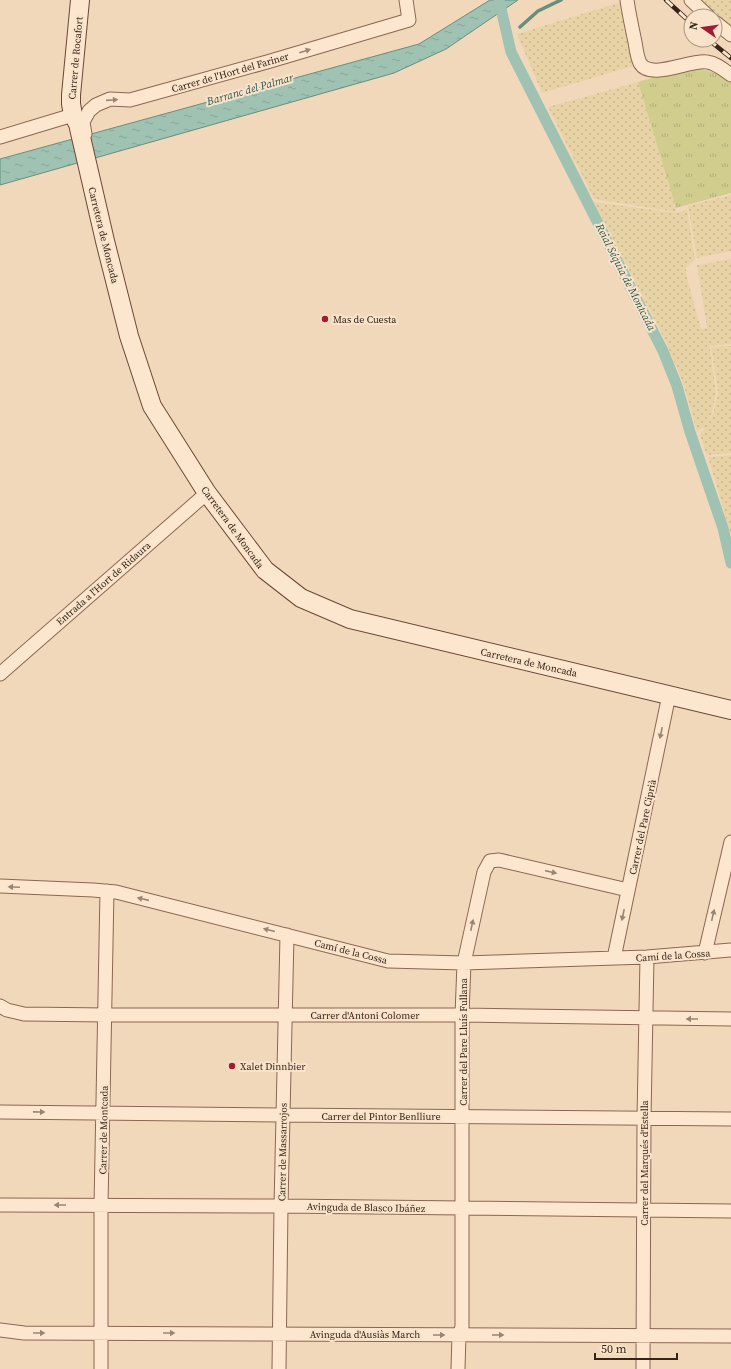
<svg xmlns="http://www.w3.org/2000/svg" width="731" height="1369" font-family="'Source Serif 4',serif">
	<style>
		.farmland { fill: url(#farmland-dots) }
		.grass { fill: url(#grass-tufts) }
		.water { fill: url(#water-ripples); stroke: #668f7e }
		.lines { fill: none; stroke-linecap: round; stroke-linejoin: round }
		.stream { stroke: #668f7e; stroke-width: 3.5 }
		.canal { stroke: #9fc2b2; stroke-width: 11 }
		.street-casing { stroke: #8a6753; stroke-width: 15 }
		.secondary-casing { stroke: #6b4836; stroke-width: 20 }
		.street { stroke: #fce6cd; stroke-width: 13 }
		.secondary { stroke: #fce6cd; stroke-width: 18 }
		.rail-casing { stroke: #372319; stroke-width: 4.5 }
		.rail { stroke: #f9e3ca; stroke-width: 3; stroke-dasharray: 9; stroke-linecap: butt }
		.oneway { fill: #9a8473 }
		.poi-dot { fill: #9e1d33; stroke: #f9e3ca; stroke-width: 1.5 }
		.labels { text-anchor: middle; stroke-width: 4; stroke-linejoin: round; paint-order: stroke }
		.street-label { font-size: 10px; fill: #372319; stroke: #f9e3ca }
		.poi-label { font-size: 10px; fill: #372319; stroke: #f9e3ca; text-anchor: start }
		.water-label { font-size: 11px; font-style: italic; fill: #27584d; stroke: #f9e3ca }
	</style>
	<defs>
		<pattern id="farmland-dots" width="8" height="8" patternUnits="userSpaceOnUse"><rect width="8" height="8" fill="#e8d3a6"/><path d="M2 2h.1M6 6h.1" fill="none" stroke="#c8b58e" stroke-width="1.8" stroke-linecap="round"/></pattern>
		<pattern id="grass-tufts" width="24" height="20" patternUnits="userSpaceOnUse"><rect width="24" height="20" fill="#d0cd8d"/><path d="M3 7l-1-3M5 7V3M7 7l1-3M15 17l-1-3M17 17v-4M19 17l1-3" fill="none" stroke="#b3b079"/></pattern>
		<pattern id="water-ripples" width="26" height="14" patternUnits="userSpaceOnUse"><rect width="26" height="14" fill="#9fc2b2"/><path d="M2 4q2-2 4 0t4 0M15 11q2-2 4 0t4 0" fill="none" stroke="#8aa698"/></pattern>
	</defs>
	<rect width="100%" height="100%" fill="#f2d8ba"/>
	<path class="farmland" d="M700,0H731V28Z
		M621,2L633,66L542,93L517,34Z
		M638,82L676,208V212L594,199L548,107Z
		M731,195V251L697,258L688,206Z
		M594,202L677,213L687,209L695,259L686,268L687,278L701,329L707,328L697,265L731,259V344L710,346L708,333L716,393L712,413L709,420L705,427L697,431L683,383L664,338Z
		M731,346V453L709,455L706,454L700,435L713,414L718,393L711,347Z
		M731,455V535L708,457Z"/>
	<path class="grass" d="M695,68L713,72L731,82V193L676,208L638,82L652,78Z"/>
	<path class="water" d="M490,0H518L446,49L394,73L0,185V159L419,44Z"/>
	<g class="lines">
		<path class="stream" d="M520,27L538,11L561,0"/>
		<path class="canal" d="M499,0L511,52L663,351L677,386L690,432L723,528L731,563"/>
		<g class="street-casing">
			<path id="street" d="M627,0C629,14 632,28 635,42C636,48 637,57 640,63C650,81 691,59 707,62C716,63 724,70 731,75
				M691,0L708,16
				M715,22L731,35
				M85,134L83,122L89,111L96,105L110,99L130,100L267,62L409,20L406,0
				M0,137L73,115
				M0,674L207,493
				M0,886L93,890L116,892L388,961L464,963L647,957L731,950
				M705,953L731,842
				M614,958L669,695
				M0,1006L7,1010L24,1014L106,1015H462L731,1019
				M0,1112L283,1115L731,1119
				M0,1205L281,1206L731,1211
				M0,1330L24,1333L731,1336
				M101,1369V1206L107,891
				M279,1369L281,1206L287,935
				M458,1369L459,1335L462,1327V1015L464,963L484,872L490,861L499,860L628,890
				M643,1369L644,1119L647,957"/>
		</g>
		<g class="secondary-casing">
			<path id="secondary" d="M80,0L71,95V104L73,115L78,124L105,241L129,336L152,406L207,493L265,570L301,598L350,619L731,710"/>
		</g>
		<use href="#street" class="street"/>
		<use href="#secondary" class="secondary"/>
		<g class="rail-casing">
			<path id="rail" d="M666,0L691,23
				M709,40L731,58"/>
		</g>
		<use href="#rail" class="rail"/>
	</g>
	<defs><path id="oneway-solid" d="M-6-.8H1V-3.2L6.5 0L1 3.2V.8H-6Z"/></defs>
	<g class="oneway">
		<use href="#oneway-solid" transform="translate(305 51) rotate(-17)"/>
		<use href="#oneway-solid" transform="translate(112 100) rotate(-4)"/>
		<use href="#oneway-solid" transform="translate(661 733) rotate(102)"/>
		<use href="#oneway-solid" transform="translate(551 872) rotate(13)"/>
		<use href="#oneway-solid" transform="translate(14 887) rotate(-177)"/>
		<use href="#oneway-solid" transform="translate(143 899) rotate(-167)"/>
		<use href="#oneway-solid" transform="translate(623 915) rotate(102)"/>
		<use href="#oneway-solid" transform="translate(713 915) rotate(-77)"/>
		<use href="#oneway-solid" transform="translate(472 925) rotate(-78)"/>
		<use href="#oneway-solid" transform="translate(269 930) rotate(-166)"/>
		<use href="#oneway-solid" transform="translate(692 1019) rotate(-180)"/>
		<use href="#oneway-solid" transform="translate(39 1112) rotate(1)"/>
		<use href="#oneway-solid" transform="translate(60 1205) rotate(-180)"/>
		<use href="#oneway-solid" transform="translate(39 1333)"/>
		<use href="#oneway-solid" transform="translate(169 1333)"/>
		<use href="#oneway-solid" transform="translate(439 1335)"/>
		<use href="#oneway-solid" transform="translate(498 1335)"/>
	</g>
	<g class="poi-dot">
		<circle cx="325" cy="319" r="4"/>
		<circle cx="232" cy="1066" r="4"/>
	</g>
	<g class="labels">
		<g class="street-label">
			<text transform="translate(75 58) rotate(-85)" y="4">Carrer de Rocafort</text>
			<text transform="translate(230 72) rotate(-16)" y="4">Carrer de l'Hort del Fariner</text>
			<text transform="translate(104 235) rotate(76)" y="4">Carretera de Moncada</text>
			<text transform="translate(233 527) rotate(54)" y="4">Carretera de Moncada</text>
			<text transform="translate(103 583) rotate(-41)" y="4">Entrada a l'Hort de Ridaura</text>
			<text transform="translate(529 662) rotate(13)" y="4">Carretera de Moncada</text>
			<text transform="translate(642 827) rotate(-78)" y="4">Carrer del Pare Ciprià</text>
			<text transform="translate(351 951) rotate(14)" y="4">Camí de la Cossa</text>
			<text transform="translate(673 955) rotate(-4)" y="4">Camí de la Cossa</text>
			<text x="365" y="1019">Carrer d'Antoni Colomer</text>
			<text transform="translate(463 1042) rotate(-90)" y="4">Carrer del Pare Lluís Fullana</text>
			<text x="381" y="1120">Carrer del Pintor Benlliure</text>
			<text transform="translate(103 1130) rotate(-89)" y="4">Carrer de Montcada</text>
			<text transform="translate(282 1152) rotate(-89)" y="4">Carrer de Massarrojos</text>
			<text transform="translate(644 1163) rotate(-90)" y="4">Carrer del Marqués d'Estella</text>
			<text transform="translate(366 1207) rotate(1)" y="4">Avinguda de Blasco Ibáñez</text>
			<text x="365" y="1338">Avinguda d'Ausiàs March</text>
		</g>
		<g class="poi-label">
			<text x="333" y="323">Mas de Cuesta</text>
			<text x="240" y="1070">Xalet Dinnbier</text>
		</g>
		<g class="water-label">
			<text transform="translate(250 89) rotate(-16)" y="4">Barranc del Palmar</text>
			<text transform="translate(626 277) rotate(63)" y="4">Reial Séquia de Montcada</text>
		</g>
	</g>
	<g transform="translate(703 28) rotate(283)"><circle r="19" fill="#f9e3ca" stroke="#ab9683"/>
	<path d="M0-3L7 15L0 10L-7 15Z" fill="#9e1d33"/>
	<text y="-6" font-size="11" font-weight="bold" text-anchor="middle" fill="#372319">N</text>
	</g>
	<path d="M595 1353v6h82v-6" fill="none" stroke="#372319" stroke-width="2"/>
	<text x="601" y="1353" font-size="12" fill="#372319" stroke="#f9e3ca" stroke-width="3" paint-order="stroke">50 m</text>
</svg>
